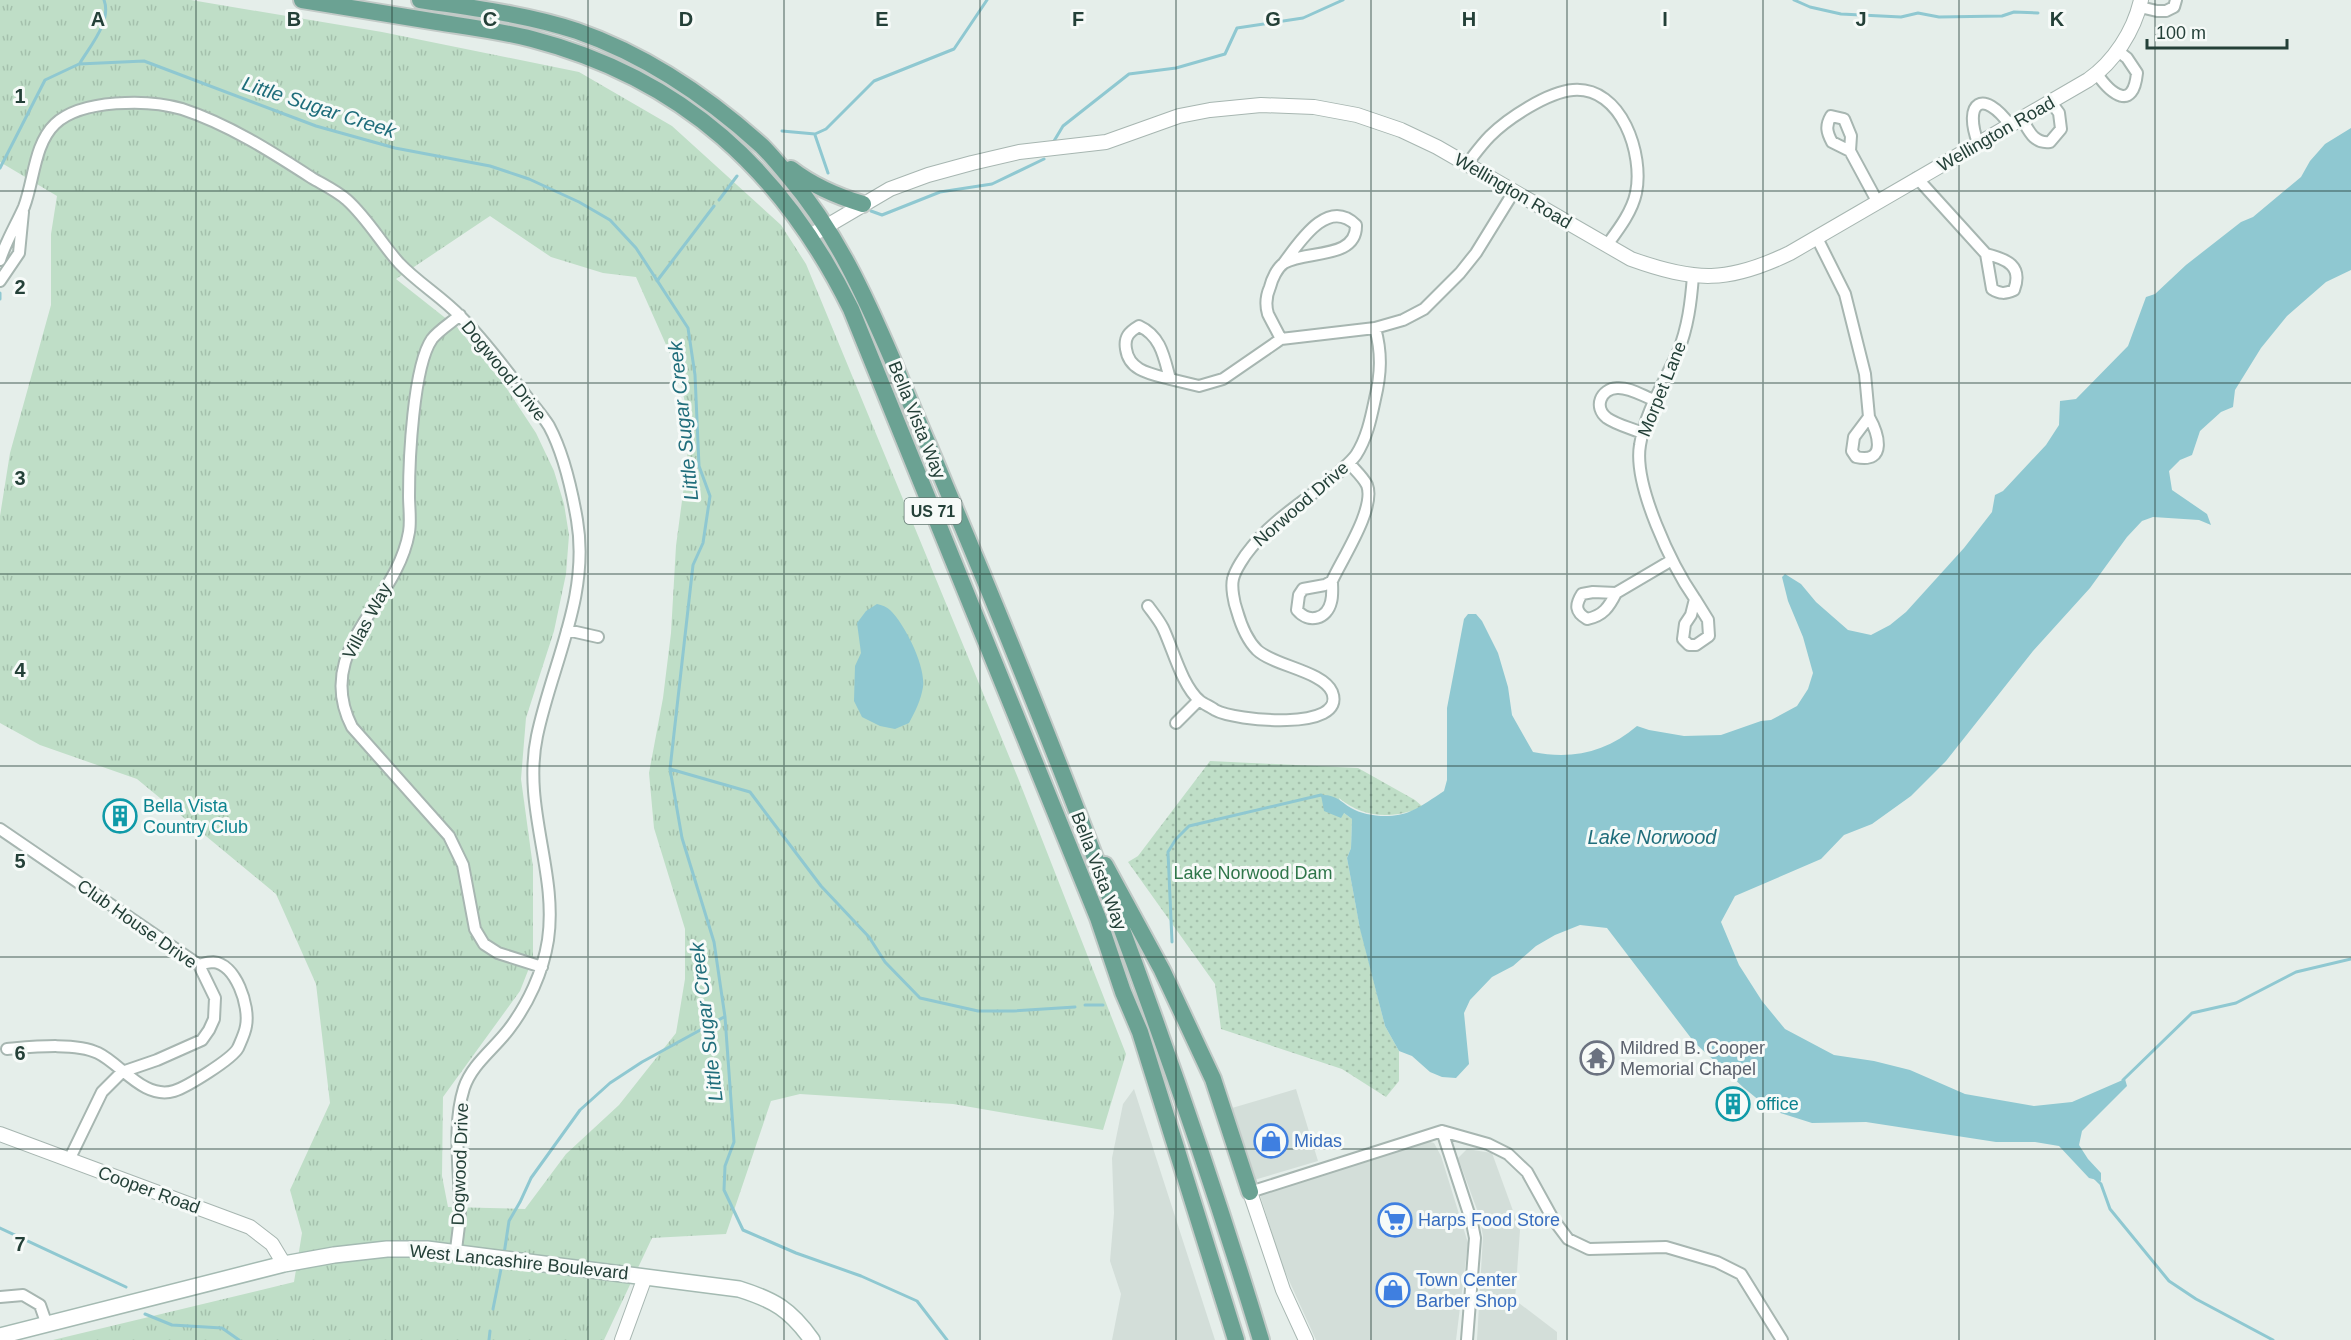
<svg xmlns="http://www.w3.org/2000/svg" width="2351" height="1340" font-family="Helvetica,sans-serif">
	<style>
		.built { fill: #d3ded9 }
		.grass { fill: url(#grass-tufts); fill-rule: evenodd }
		.park { fill: url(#park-dots) }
		.water { fill: #8fc8d1 }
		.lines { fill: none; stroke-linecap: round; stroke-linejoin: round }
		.stream { stroke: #8fc8d1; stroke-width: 3 }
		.minor-casing { stroke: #a7b6b1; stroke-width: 14 }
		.tertiary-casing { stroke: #a7b6b1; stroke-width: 16 }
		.secondary-casing { stroke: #a4bab2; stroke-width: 18 }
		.primary-casing { stroke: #c2cac7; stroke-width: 20 }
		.minor { stroke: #fff; stroke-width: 10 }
		.tertiary { stroke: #fff; stroke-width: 14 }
		.secondary { stroke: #fff; stroke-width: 15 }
		.primary { stroke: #6ba293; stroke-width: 16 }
		.grid { fill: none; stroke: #244038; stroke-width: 1.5; stroke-opacity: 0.55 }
		.labels { text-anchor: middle; stroke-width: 6; stroke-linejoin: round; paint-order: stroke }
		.shield { fill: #f6faf8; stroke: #637872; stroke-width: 1.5 }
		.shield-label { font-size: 16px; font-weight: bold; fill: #244038 }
		.street-label { font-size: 18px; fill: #244038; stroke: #f6faf8 }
		.culture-label { font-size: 18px; fill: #0d838f; stroke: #f6faf8; text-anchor: start }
		.park-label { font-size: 18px; fill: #2f764a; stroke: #f6faf8 }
		.worship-label { font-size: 18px; fill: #5b616d; stroke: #f6faf8; text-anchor: start }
		.shop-label { font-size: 18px; fill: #366cbe; stroke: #f6faf8; text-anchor: start }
		.water-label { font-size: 20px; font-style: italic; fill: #1f6d7b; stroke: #f6faf8 }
		.grid-label { font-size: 20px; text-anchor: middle; font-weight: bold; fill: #244038; stroke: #f6faf8; stroke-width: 6; stroke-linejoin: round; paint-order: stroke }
	</style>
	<defs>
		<pattern id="grass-tufts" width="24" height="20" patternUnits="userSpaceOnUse" patternTransform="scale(1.5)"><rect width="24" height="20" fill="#bfdec7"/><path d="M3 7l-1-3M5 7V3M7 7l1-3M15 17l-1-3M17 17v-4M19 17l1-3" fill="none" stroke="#a4c0ac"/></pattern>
		<pattern id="park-dots" width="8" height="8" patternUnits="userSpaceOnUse" patternTransform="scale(1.5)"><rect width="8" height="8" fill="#bfdec7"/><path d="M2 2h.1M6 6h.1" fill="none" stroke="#a4c0ac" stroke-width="1.8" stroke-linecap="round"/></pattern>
	</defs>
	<rect width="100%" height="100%" fill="#e5eeea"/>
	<path class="built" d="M1134,1089L1162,1176L1215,1340H1112L1121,1294L1110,1261L1114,1213L1112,1158L1123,1104Z
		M1296,1089L1318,1161L1254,1180L1232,1108Z
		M1427,1141L1434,1143L1441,1156L1468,1243L1456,1340H1316L1282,1265L1260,1195Z
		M1467,1149L1492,1153L1520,1230L1515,1300L1557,1332V1340H1477L1483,1236L1479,1215L1458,1158Z"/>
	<path class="grass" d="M0,0H191L382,32L579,72L672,126L781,225L806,264L1018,778L1126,1054L1103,1130L953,1104L800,1094L771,1101L726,1234L652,1238L604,1340H53L294,1282L302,1233L290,1190L330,1103L316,984L276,894L137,779L40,745L0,723V516L10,453L51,305V234L57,196L0,162ZM490,216L551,257L603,273L636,277L679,374L689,422L687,463L676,546L671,633L663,698L649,773L654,828L685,929V979L676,1033L619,1105L566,1154L525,1209L448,1207L442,1176L443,1097L520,991L533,958V867L521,779L526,718L554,631L566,574L569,535L564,504L554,471L536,433L505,386L458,328L396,279Z"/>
	<path class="park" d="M1210,761L1358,768L1415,800L1423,807C1392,819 1365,819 1339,798L1344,813L1352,819L1351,848L1347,858L1359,923L1385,1026L1399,1051V1081L1386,1097L1342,1069L1221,1029L1215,984L1128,862L1138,856Z"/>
	<path class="water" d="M2351,128V270L2326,282L2287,316L2261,348L2235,390L2233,407L2221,412L2200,431L2192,455L2180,460L2169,471L2172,490L2207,514L2211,525L2199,520L2153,517L2142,521L2127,537L2090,588L2033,651L1946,761L1911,796L1872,824L1844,835L1821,859L1735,896L1721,922L1739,965L1762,1001L1785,1029L1834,1055L1874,1061L1910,1070L1965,1094L2034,1106L2072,1102L2125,1079L2127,1086L2082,1131L2079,1145L2088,1159L2101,1173V1181L2089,1178L2059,1146L2035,1142H1996L1866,1122L1812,1123L1771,1110L1744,1088L1694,1042L1607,928L1580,925L1555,935L1536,946L1513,966L1492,977L1470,1000L1464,1013L1469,1064L1456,1078L1442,1077L1430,1072L1412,1056L1399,1051L1385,1026L1360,929L1347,858L1351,848L1352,819L1344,813L1341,818L1324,811L1321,795C1335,794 1340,801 1351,808C1366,817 1395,819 1411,811C1423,806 1433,798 1444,791L1447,780V708L1464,619L1468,614H1476L1482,621L1498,653L1508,687L1512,715L1533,752C1572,760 1607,752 1637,726L1649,730L1684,736L1721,735L1761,721L1771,720L1797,706L1808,689L1813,673L1803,637L1788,601L1782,577L1785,574L1801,584L1816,602L1848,630L1871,635L1890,625L1906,612L1964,548L1992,512L1995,495L2003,491L2046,445L2059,425L2060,401L2076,399L2128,346L2146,297L2155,294L2186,265L2241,222L2253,217L2301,177L2310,161L2325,144Z
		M877,604C882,605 887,607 890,610C905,624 926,667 923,687C921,700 915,712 909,723L895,729L880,726L862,717L854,701L855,666L861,653L857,623L866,611Z"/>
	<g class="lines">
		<path class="stream" d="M1794,0L1810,7L1841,14L1901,17L1918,13L1939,17L2002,16L2014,12L2038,13
			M80,63C90,46 112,21 104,0
			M782,131L815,134L826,129L874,81L954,49L987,0
			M815,135L828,173
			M1054,141L1063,126L1129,74L1176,68L1225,54L1237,28L1303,18L1343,0
			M0,168L45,80L79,64L144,61L316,126L395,148L490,166L529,179L579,202L610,220L636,248L688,328L695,375L699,466L710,496L703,543L693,565L670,769L682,838L714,942L725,1017L734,1142L725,1166L724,1190L743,1230L796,1253L861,1276L917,1301L947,1340
			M719,200L737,176
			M871,211L882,215L940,192L992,184L1044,159
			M657,281L714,206
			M0,299V293
			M670,769L750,792L821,886L869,937L885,962L920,998L978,1011H1013L1075,1007
			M1172,942L1168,852L1176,839L1189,826L1321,795L1324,797
			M1085,1005H1103
			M2123,1080L2192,1013L2236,1003L2296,972L2351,959
			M2095,1178L2101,1184L2110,1209L2169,1281L2196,1299L2273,1340
			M0,1228L126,1287
			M504,1254L509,1221L520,1202L531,1178L580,1110L610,1083L642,1062L724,1017
			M493,1309L502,1264
			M145,1314L172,1325L222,1328L239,1340
			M489,1340L490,1331"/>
		<g class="minor-casing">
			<path id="minor" d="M2140,7L2157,11H2166L2174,7L2176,0
				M2097,74C2111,94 2133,112 2137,73L2127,58L2118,51
				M2022,119C2029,131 2034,144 2050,142L2061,129L2059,113L2051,102
				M1978,143C1963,102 1983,88 2010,125
				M1850,151L1832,142C1827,133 1825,126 1831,116L1844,119L1851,136L1850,151L1877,201
				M1467,164C1474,155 1482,144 1490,136C1508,118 1548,92 1573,90C1622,86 1644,155 1636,193C1632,212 1618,230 1607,245
				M1917,178L1986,254L1992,289C2000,294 2005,294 2014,290C2023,266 2007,259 1986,254
				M1817,238L1845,294L1865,374L1869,417L1854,437L1852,451L1856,457C1888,464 1878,433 1869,417
				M0,260C6,241 16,225 24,207C34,181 34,144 55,124C81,99 149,99 182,109C228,124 272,152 312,178C324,185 337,191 347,200C368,219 381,243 399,263C418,283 442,297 461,317C484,340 504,367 524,393C532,404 542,415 549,426C563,452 572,491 577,520C590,596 552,664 537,736C522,807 558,872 548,940C543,972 528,1004 509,1029C494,1049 472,1064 464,1088C452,1126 460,1171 460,1210C460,1224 457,1238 456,1251
				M1693,276C1691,302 1688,327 1678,352C1664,383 1645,412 1640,445C1633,485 1672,566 1695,599L1691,615L1685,624L1683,639L1689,645H1696L1709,636L1708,620L1695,599
				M0,281L19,253L23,212
				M460,315C451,323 439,330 432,339C413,366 409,461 409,496C409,507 411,521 409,532C397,604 312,649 352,727L449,836L463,865L475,929L484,944L498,953L542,967
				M1281,339C1277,331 1272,322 1268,314C1265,304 1266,296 1270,287C1272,279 1277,268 1284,263C1305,250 1357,260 1356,225C1327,197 1299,243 1283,264
				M1170,379C1151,374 1129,371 1126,349C1124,337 1129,332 1139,326C1161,336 1164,357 1170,379L1199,386L1223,379L1281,339L1375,328L1403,320L1424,309L1460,273L1476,253L1513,193
				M1642,433C1631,428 1617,425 1607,418C1593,407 1601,389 1617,388C1629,387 1643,396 1654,400
				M1332,581C1332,588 1333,595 1331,602C1327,619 1309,624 1297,610L1299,595L1303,589L1325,585L1332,581C1342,559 1376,508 1367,485C1363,477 1355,470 1349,463
				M1616,593C1609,607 1603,616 1587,619C1575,612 1575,605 1582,594L1593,592L1616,593L1672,560
				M1148,606C1153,613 1159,620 1163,628C1173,649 1182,686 1200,701C1204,704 1211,707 1215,710C1234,721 1348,732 1332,692C1323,671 1274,666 1257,650C1246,639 1241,625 1237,611C1234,603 1231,587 1233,579C1235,570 1245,555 1251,548C1274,518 1309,499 1337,474C1343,468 1351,462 1356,455C1367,438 1371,418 1375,399C1381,374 1382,353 1375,328
				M567,630L598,637
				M1176,723L1199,700
				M0,829L199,965L215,998L214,1019L209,1030L202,1040L157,1060L122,1072L102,1092L69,1160
				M7,1049C31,1047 76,1042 98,1053C121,1064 144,1100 174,1091C187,1087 232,1059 238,1048C241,1041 245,1033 246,1026C250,1006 236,964 213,962C209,962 203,964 199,965
				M1442,1131L1472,1223L1475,1238L1467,1340
				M1250,1192L1442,1131L1488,1144L1508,1154L1527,1172L1553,1219L1568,1239L1589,1249L1666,1247L1717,1262L1741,1274L1782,1340
				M0,1297L23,1295L40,1305L47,1325"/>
		</g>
		<g class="tertiary-casing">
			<path id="tertiary" d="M810,236L890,189L928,175L972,163L1019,152L1106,142L1179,116L1210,110L1261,105L1314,107L1357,115L1401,130L1437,147L1631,259C1695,282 1728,283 1790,253L2088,80C2114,62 2134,31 2141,0
				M0,1134L250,1227L272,1244L284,1264
				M1250,1192L1283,1290L1306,1340
				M622,1340L645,1277"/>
		</g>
		<g class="secondary-casing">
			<path id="secondary" d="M0,1336L284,1264L334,1255L387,1249H427L739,1289C774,1300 790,1309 812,1340"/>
		</g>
		<g class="primary-casing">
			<path id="primary" d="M302,0C347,7 392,15 437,22C469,27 501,31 532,39C682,78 783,171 851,309L1098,918L1123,992L1140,1032L1236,1340
				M420,0C472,8 526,14 577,31C646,55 709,98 762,146C772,156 781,167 790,178C836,232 865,296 893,361C910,403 928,444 945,485C1063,765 1173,1050 1261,1340
				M791,169C813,186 836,196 863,204
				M1105,865L1162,970L1213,1079L1250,1192"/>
		</g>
		<use href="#minor" class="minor"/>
		<use href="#tertiary" class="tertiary"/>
		<use href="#secondary" class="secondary"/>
		<use href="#primary" class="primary"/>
	</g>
	<path class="grid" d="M196,0V1340M392,0V1340M588,0V1340M784,0V1340M980,0V1340M1176,0V1340M1371,0V1340M1567,0V1340M1763,0V1340M1959,0V1340M2155,0V1340M0,191H2351M0,383H2351M0,574H2351M0,766H2351M0,957H2351M0,1149H2351"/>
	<defs>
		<g id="building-ring" transform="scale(1.725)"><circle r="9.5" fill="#f6faf8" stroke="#0f9aa8" stroke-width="1.5"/><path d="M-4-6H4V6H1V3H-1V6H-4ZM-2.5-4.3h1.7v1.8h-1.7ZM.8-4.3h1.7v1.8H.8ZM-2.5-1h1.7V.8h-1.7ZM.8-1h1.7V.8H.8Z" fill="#0f9aa8"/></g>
		<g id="temple-ring" transform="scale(1.725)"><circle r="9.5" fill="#f6faf8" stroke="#6b7280" stroke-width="1.5"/><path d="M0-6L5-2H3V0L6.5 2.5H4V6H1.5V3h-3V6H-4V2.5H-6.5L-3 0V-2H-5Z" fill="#6b7280"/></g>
		<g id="shop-ring" transform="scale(1.725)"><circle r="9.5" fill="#f6faf8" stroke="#3f7fe0" stroke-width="1.5"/><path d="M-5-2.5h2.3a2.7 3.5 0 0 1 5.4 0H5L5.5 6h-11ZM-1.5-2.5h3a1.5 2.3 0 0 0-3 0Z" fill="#3f7fe0"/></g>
		<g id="supermarket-ring" transform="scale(1.725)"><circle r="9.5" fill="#f6faf8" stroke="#3f7fe0" stroke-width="1.5"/><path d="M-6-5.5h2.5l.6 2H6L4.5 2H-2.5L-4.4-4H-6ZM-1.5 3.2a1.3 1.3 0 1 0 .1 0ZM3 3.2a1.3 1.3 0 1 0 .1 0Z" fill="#3f7fe0"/></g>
	</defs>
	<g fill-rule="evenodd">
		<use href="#building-ring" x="120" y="816"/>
		<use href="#temple-ring" x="1597" y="1058"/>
		<use href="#building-ring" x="1733" y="1104"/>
		<use href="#shop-ring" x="1271" y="1141"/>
		<use href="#supermarket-ring" x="1395" y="1220"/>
		<use href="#shop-ring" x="1393" y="1290"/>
	</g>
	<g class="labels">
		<rect class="shield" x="904.5" y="498" width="57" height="26" rx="4.5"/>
		<g class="shield-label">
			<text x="933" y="517">US 71</text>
		</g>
		<g class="street-label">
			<text transform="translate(1996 134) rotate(-30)" y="6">Wellington Road</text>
			<text transform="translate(1513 191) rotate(30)" y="6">Wellington Road</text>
			<text transform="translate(504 371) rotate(51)" y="6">Dogwood Drive</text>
			<text transform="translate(1662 389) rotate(-68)" y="6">Morpet Lane</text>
			<text transform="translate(917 420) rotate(68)" y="6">Bella Vista Way</text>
			<text transform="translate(1301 504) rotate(-41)" y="6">Norwood Drive</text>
			<text transform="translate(367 621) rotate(-62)" y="6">Villas Way</text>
			<text transform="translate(1099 871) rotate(69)" y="6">Bella Vista Way</text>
			<text transform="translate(137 924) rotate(35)" y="6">Club House Drive</text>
			<text transform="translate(460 1164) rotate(-88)" y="6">Dogwood Drive</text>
			<text transform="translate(149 1190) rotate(20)" y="6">Cooper Road</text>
			<text transform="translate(519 1262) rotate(6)" y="6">West Lancashire Boulevard</text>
		</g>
		<g class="culture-label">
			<text x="143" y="812">Bella Vista<tspan x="143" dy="21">Country Club</tspan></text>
			<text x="1756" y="1110">office</text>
		</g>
		<g class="park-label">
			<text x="1253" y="879">Lake Norwood Dam</text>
		</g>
		<g class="worship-label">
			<text x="1620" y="1054">Mildred B. Cooper<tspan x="1620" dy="21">Memorial Chapel</tspan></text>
		</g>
		<g class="shop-label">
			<text x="1294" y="1147">Midas</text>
			<text x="1418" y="1226">Harps Food Store</text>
			<text x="1416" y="1286">Town Center<tspan x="1416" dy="21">Barber Shop</tspan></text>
		</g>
		<g class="water-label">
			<text transform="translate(319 107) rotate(18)" y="7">Little Sugar Creek</text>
			<text transform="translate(683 421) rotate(-96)" y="7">Little Sugar Creek</text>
			<text x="1652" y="844">Lake Norwood</text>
			<text transform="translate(706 1022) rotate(-97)" y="7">Little Sugar Creek</text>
		</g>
	</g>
	<g class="grid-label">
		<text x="98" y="26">A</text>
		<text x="294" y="26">B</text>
		<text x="490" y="26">C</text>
		<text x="686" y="26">D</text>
		<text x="882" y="26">E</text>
		<text x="1078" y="26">F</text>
		<text x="1273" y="26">G</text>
		<text x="1469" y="26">H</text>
		<text x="1665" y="26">I</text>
		<text x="1861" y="26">J</text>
		<text x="2057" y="26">K</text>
		<text x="20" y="103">1</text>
		<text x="20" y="294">2</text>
		<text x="20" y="485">3</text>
		<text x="20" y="677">4</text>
		<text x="20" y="868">5</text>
		<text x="20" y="1060">6</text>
		<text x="20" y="1251">7</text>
	</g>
	<path d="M2147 39v9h140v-9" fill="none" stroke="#244038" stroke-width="3"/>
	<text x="2156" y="39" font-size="18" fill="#244038" stroke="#f6faf8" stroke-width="4.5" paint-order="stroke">100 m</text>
</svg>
